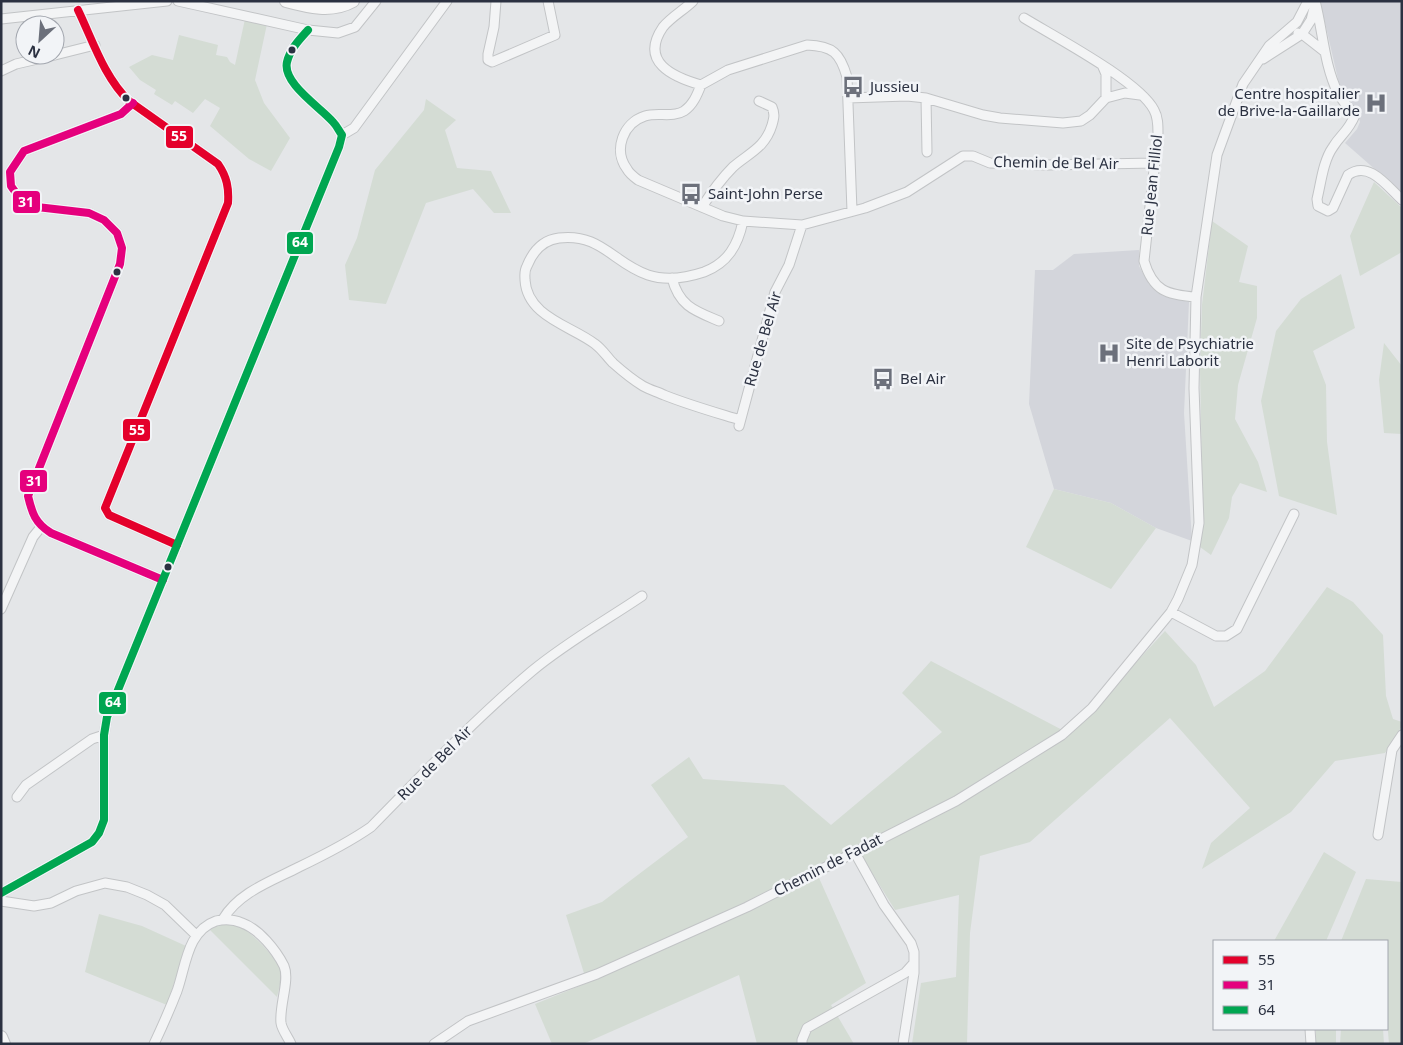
<svg xmlns="http://www.w3.org/2000/svg" width="1403" height="1045" font-family="'Noto Sans',sans-serif">
	<style>
		.built { fill: #d3d5db }
		.green { fill: #d4dcd4 }
		.lines { fill: none; stroke-linecap: round; stroke-linejoin: round }
		.street-casing { stroke: #c2c4c6; stroke-width: 11 }
		.secondary-casing { stroke: #c2c4c6; stroke-width: 14 }
		.street { stroke: #f3f4f5; stroke-width: 9 }
		.secondary { stroke: #f7f7f7; stroke-width: 12 }
		.bus-1-casing { stroke: #f2f4f7; stroke-width: 11 }
		.bus-2-casing { stroke: #f2f4f7; stroke-width: 11 }
		.bus-3-casing { stroke: #f2f4f7; stroke-width: 11 }
		.bus-1 { stroke: #e4002b; stroke-width: 8 }
		.bus-2 { stroke: #e5007d; stroke-width: 8 }
		.bus-3 { stroke: #00a651; stroke-width: 8 }
		.bus-dot { fill: #2b3141; stroke: #f2f4f7; stroke-width: 2 }
		.labels { text-anchor: middle; stroke-width: 5; stroke-linejoin: round; paint-order: stroke }
		.poi-label { font-size: 15px; fill: #2b3141; stroke: #f2f4f7; text-anchor: start }
		.street-label { font-size: 15px; fill: #2b3141; stroke: #f2f4f7 }
		.line-badge { stroke: #f2f4f7; stroke-width: 2 }
		.badge-label { font-size: 14px; text-anchor: middle; font-weight: bold; fill: #fff }
	</style>
	<rect width="100%" height="100%" fill="#e4e6e8"/>
	<path class="built" d="M1320,1H1402V193L1345,143L1357,129L1360,122L1358,114L1341,92Z
		M1139,250V266L1149,284L1163,296L1189,302L1184,413L1192,541L1156,528L1111,503L1054,489L1029,404L1035,270H1053L1074,254Z"/>
	<path class="green" d="M245,19L267,24L255,80L264,103L290,138L271,171L249,159L210,126L220,108L205,99L193,113L175,101L172,105L154,94L156,90L140,80L129,67L152,55L173,60L179,35L218,45L216,55L227,57L230,62L235,65Z
		M426,99L456,120L445,130L457,168L491,171L511,213H494L473,189L426,203L386,304L349,300L345,265L357,238L375,170L424,110Z
		M1374,182L1402,208V252L1360,276L1350,236Z
		M1212,221L1248,246L1239,282L1257,286V318L1238,385L1235,419L1258,462L1267,492L1240,483L1232,497L1229,518L1211,555L1200,547L1203,527L1200,370L1202,305Z
		M1341,274L1355,328L1313,351L1326,385L1327,442L1337,515L1279,496L1261,401L1276,331L1301,299Z
		M1384,343L1402,366V434L1384,433L1379,380Z
		M1054,489L1111,503L1156,528L1111,589L1026,547Z
		M1327,587L1353,602L1383,635L1386,696L1393,719L1402,722V726L1385,753L1335,761L1291,812L1202,869L1211,843L1250,808L1170,718L1030,842L980,856L970,933L967,1044H912L921,983L956,977L959,895L895,910L856,847L815,869L866,983L831,1005L854,1044H757L739,975L583,1044H552L535,1004L587,983L566,915L602,902L688,837L651,785L689,757L703,779L784,785L831,825L942,732L902,693L931,661L1070,734L1165,631L1196,665L1214,707L1265,671Z
		M1324,852L1356,872L1326,941H1274Z
		M1366,879L1402,882V1044H1389L1387,1020V941H1341Z
		M99,914L142,926L186,946L167,1005L85,972Z
		M222,924C228,925 236,925 242,928C252,933 276,957 280,969C283,977 279,988 277,997L209,929Z
		M1316,1029H1336V1044H1316Z
		M1341,1029H1383L1384,1044H1340Z"/>
	<g class="lines">
		<g class="street-casing">
			<path id="street" d="M178,1L308,30L338,33L355,27L376,1
				M496,1L494,27L488,54V60L492,62L555,35L548,1
				M693,1C684,10 671,17 663,27C639,62 673,77 701,85L728,70L807,45C833,46 840,53 847,77L852,211
				M1315,1C1323,31 1324,65 1338,93C1342,101 1349,108 1355,115C1348,132 1341,134 1333,147C1323,161 1321,183 1317,199L1318,206L1328,211L1333,208L1348,175C1369,160 1387,186 1402,200
				M78,10C93,41 104,77 129,101L218,164C227,177 229,188 228,203L105,508L109,515L177,545
				M1024,18C1055,37 1139,81 1154,110C1158,117 1158,125 1158,133L1144,261C1153,291 1167,295 1196,297
				M1,19L167,1
				M1298,33L1302,34L1325,52
				M55,55L95,45
				M1263,59L1302,34L1311,20L1315,4
				M1103,67L1106,74V98
				M1,71L16,64L55,55
				M701,85C697,95 693,105 684,111C673,118 657,112 645,116C623,123 613,150 627,169C629,173 634,177 638,180L723,216L743,221C738,245 728,263 704,272C686,278 666,281 648,275C613,263 601,233 559,238C543,240 533,251 527,266C524,271 525,275 525,280C527,317 572,326 595,344C602,349 607,357 613,363C622,371 633,380 643,386C650,390 658,392 664,395C689,405 714,412 740,420
				M848,98L907,96L926,98L983,115L1000,118L1063,123L1081,121L1090,115L1106,98L1125,93L1140,95
				M926,98L927,152
				M133,103L121,114L24,151L10,172L11,186L21,200L37,207L89,213L104,220L117,233L122,248L120,264L28,496C32,513 35,523 51,533L163,580
				M342,135L354,128L447,1
				M702,207C711,193 721,179 733,167C749,153 765,148 772,125C774,118 775,114 772,107L759,101
				M743,221L802,225L865,208L907,192L963,156H973L990,163L1047,165L1155,163
				M672,278C679,306 695,311 719,321
				M739,426L775,292L789,265L802,225
				M1,609L33,537L41,527
				M1171,612L1216,636H1226L1237,629L1294,514
				M17,797L26,785L92,739L104,735
				M1378,835L1392,750L1402,735
				M1,893L92,842L99,833L104,820V735L107,717L339,147L342,135C339,131 337,126 333,122C320,107 282,83 287,62C290,49 300,39 308,30
				M1,901L34,906L51,903L76,891L105,883L127,887L147,895L165,905L196,935
				M223,919C239,892 272,881 299,867C324,855 348,843 371,827C423,774 475,719 532,671C567,642 605,621 642,596
				M1310,1029L1311,1044
				M154,1044C162,1027 170,1009 177,991C186,966 187,931 216,921C225,919 233,919 242,923C259,929 276,950 284,966C290,980 279,1006 281,1023C282,1030 288,1037 291,1044
				M434,1044L468,1021L597,974L747,907L956,801L1062,735L1092,708L1171,612L1178,599L1192,565L1199,523L1194,388L1196,297L1217,155L1243,84L1269,46L1297,22L1308,1
				M802,1044V1040L807,1028L905,973L914,963V952L911,943L884,905L854,851
				M903,1044L914,973V963"/>
		</g>
		<g class="secondary-casing">
			<path id="secondary" d="M286,1C308,7 332,13 353,1
				M1,1037L4,1044"/>
		</g>
		<use href="#street" class="street"/>
		<use href="#secondary" class="secondary"/>
		<g class="bus-1-casing">
			<path id="bus-1" d="M78,10C93,41 104,77 129,101L218,164C227,177 229,188 228,203L105,508L109,515L177,545"/>
		</g>
		<g class="bus-2-casing">
			<path id="bus-2" d="M133,103L121,114L24,151L10,172L11,186L21,200L37,207L89,213L104,220L117,233L122,248L120,264L28,496C32,513 35,523 51,533L163,580"/>
		</g>
		<g class="bus-3-casing">
			<path id="bus-3" d="M1,893L92,842L99,833L104,820V735L107,717L339,147L342,135C339,131 337,126 333,122C320,107 282,83 287,62C290,49 300,39 308,30"/>
		</g>
		<use href="#bus-1" class="bus-1"/>
		<use href="#bus-2" class="bus-2"/>
		<use href="#bus-3" class="bus-3"/>
	</g>
	<defs>
		<g id="bus-bare" transform="scale(1.725)"><path d="M-5-6H5V4H4V6H2V4H-2V6H-4V4H-5ZM-3.5-4V0h7V-4ZM-3.5 1.2v1.5H-2V1.2ZM2 1.2v1.5H3.5V1.2Z" fill="#6c707b" stroke="#f2f4f7" stroke-width="2.5" paint-order="stroke"/></g>
		<g id="hospital-bare" transform="scale(1.725)"><path d="M-5-5h3v3.5h4V-5h3V5h-3V1.5h-4V5h-3Z" fill="#6c707b" stroke="#f2f4f7" stroke-width="2.5" paint-order="stroke"/></g>
	</defs>
	<g fill-rule="evenodd">
		<use href="#bus-bare" x="853" y="87"/>
		<use href="#hospital-bare" x="1376" y="103"/>
		<use href="#bus-bare" x="691" y="194"/>
		<use href="#hospital-bare" x="1109" y="353"/>
		<use href="#bus-bare" x="883" y="379"/>
	</g>
	<g class="bus-dot">
		<circle cx="292" cy="50" r="4.5"/>
		<circle cx="126" cy="98" r="4.5"/>
		<circle cx="117" cy="272" r="4.5"/>
		<circle cx="168" cy="567" r="4.5"/>
	</g>
	<g class="labels">
		<g class="poi-label">
			<text x="870" y="92">Jussieu</text>
			<text x="1360" y="99" text-anchor="end">Centre hospitalier<tspan x="1360" dy="17">de Brive-la-Gaillarde</tspan></text>
			<text x="708" y="199">Saint-John Perse</text>
			<text x="1126" y="349">Site de Psychiatrie<tspan x="1126" dy="17">Henri Laborit</tspan></text>
			<text x="900" y="384">Bel Air</text>
		</g>
		<g class="street-label">
			<text transform="translate(1056 163) rotate(1)" y="5">Chemin de Bel Air</text>
			<text transform="translate(1152 185) rotate(-84)" y="5">Rue Jean Filliol</text>
			<text transform="translate(763 339) rotate(-74)" y="5">Rue de Bel Air</text>
			<text transform="translate(435 763) rotate(-45)" y="5">Rue de Bel Air</text>
			<text transform="translate(828 865) rotate(-27)" y="5">Chemin de Fadat</text>
		</g>
	</g>
	<g class="line-badge">
		<rect x="165" y="125" width="29" height="24" rx="5" fill="#e4002b"/>
		<rect x="12" y="190" width="29" height="24" rx="5" fill="#e5007d"/>
		<rect x="286" y="231" width="28" height="24" rx="5" fill="#00a651"/>
		<rect x="122" y="418" width="29" height="24" rx="5" fill="#e4002b"/>
		<rect x="19" y="469" width="29" height="24" rx="5" fill="#e5007d"/>
		<rect x="98" y="691" width="29" height="24" rx="5" fill="#00a651"/>
	</g>
	<g class="badge-label">
		<text x="179" y="141">55</text>
		<text x="26" y="207">31</text>
		<text x="300" y="247">64</text>
		<text x="137" y="435">55</text>
		<text x="34" y="486">31</text>
		<text x="113" y="707">64</text>
	</g>
	<rect width="1403" height="1045" fill="none" stroke="#2b3141" stroke-width="5"/>
	<rect x="1213" y="940" width="175" height="90" fill="#f2f4f7" stroke="#a2a6ae"/>
	<rect x="1223" y="956" width="25" height="8" fill="#e4002b" stroke="#a2a6ae"/>
	<text x="1258" y="965" font-size="15" fill="#2b3141">55</text>
	<rect x="1223" y="981" width="25" height="8" fill="#e5007d" stroke="#a2a6ae"/>
	<text x="1258" y="990" font-size="15" fill="#2b3141">31</text>
	<rect x="1223" y="1006" width="25" height="8" fill="#00a651" stroke="#a2a6ae"/>
	<text x="1258" y="1015" font-size="15" fill="#2b3141">64</text>
	<g transform="translate(40 40) rotate(206)"><circle r="24" fill="#f2f4f7" stroke="#a2a6ae"/>
	<path d="M0-4L9 19L0 12L-9 19Z" fill="#6c707b"/>
	<text y="-8" font-size="14" font-weight="bold" text-anchor="middle" fill="#2b3141">N</text>
	</g>
</svg>
